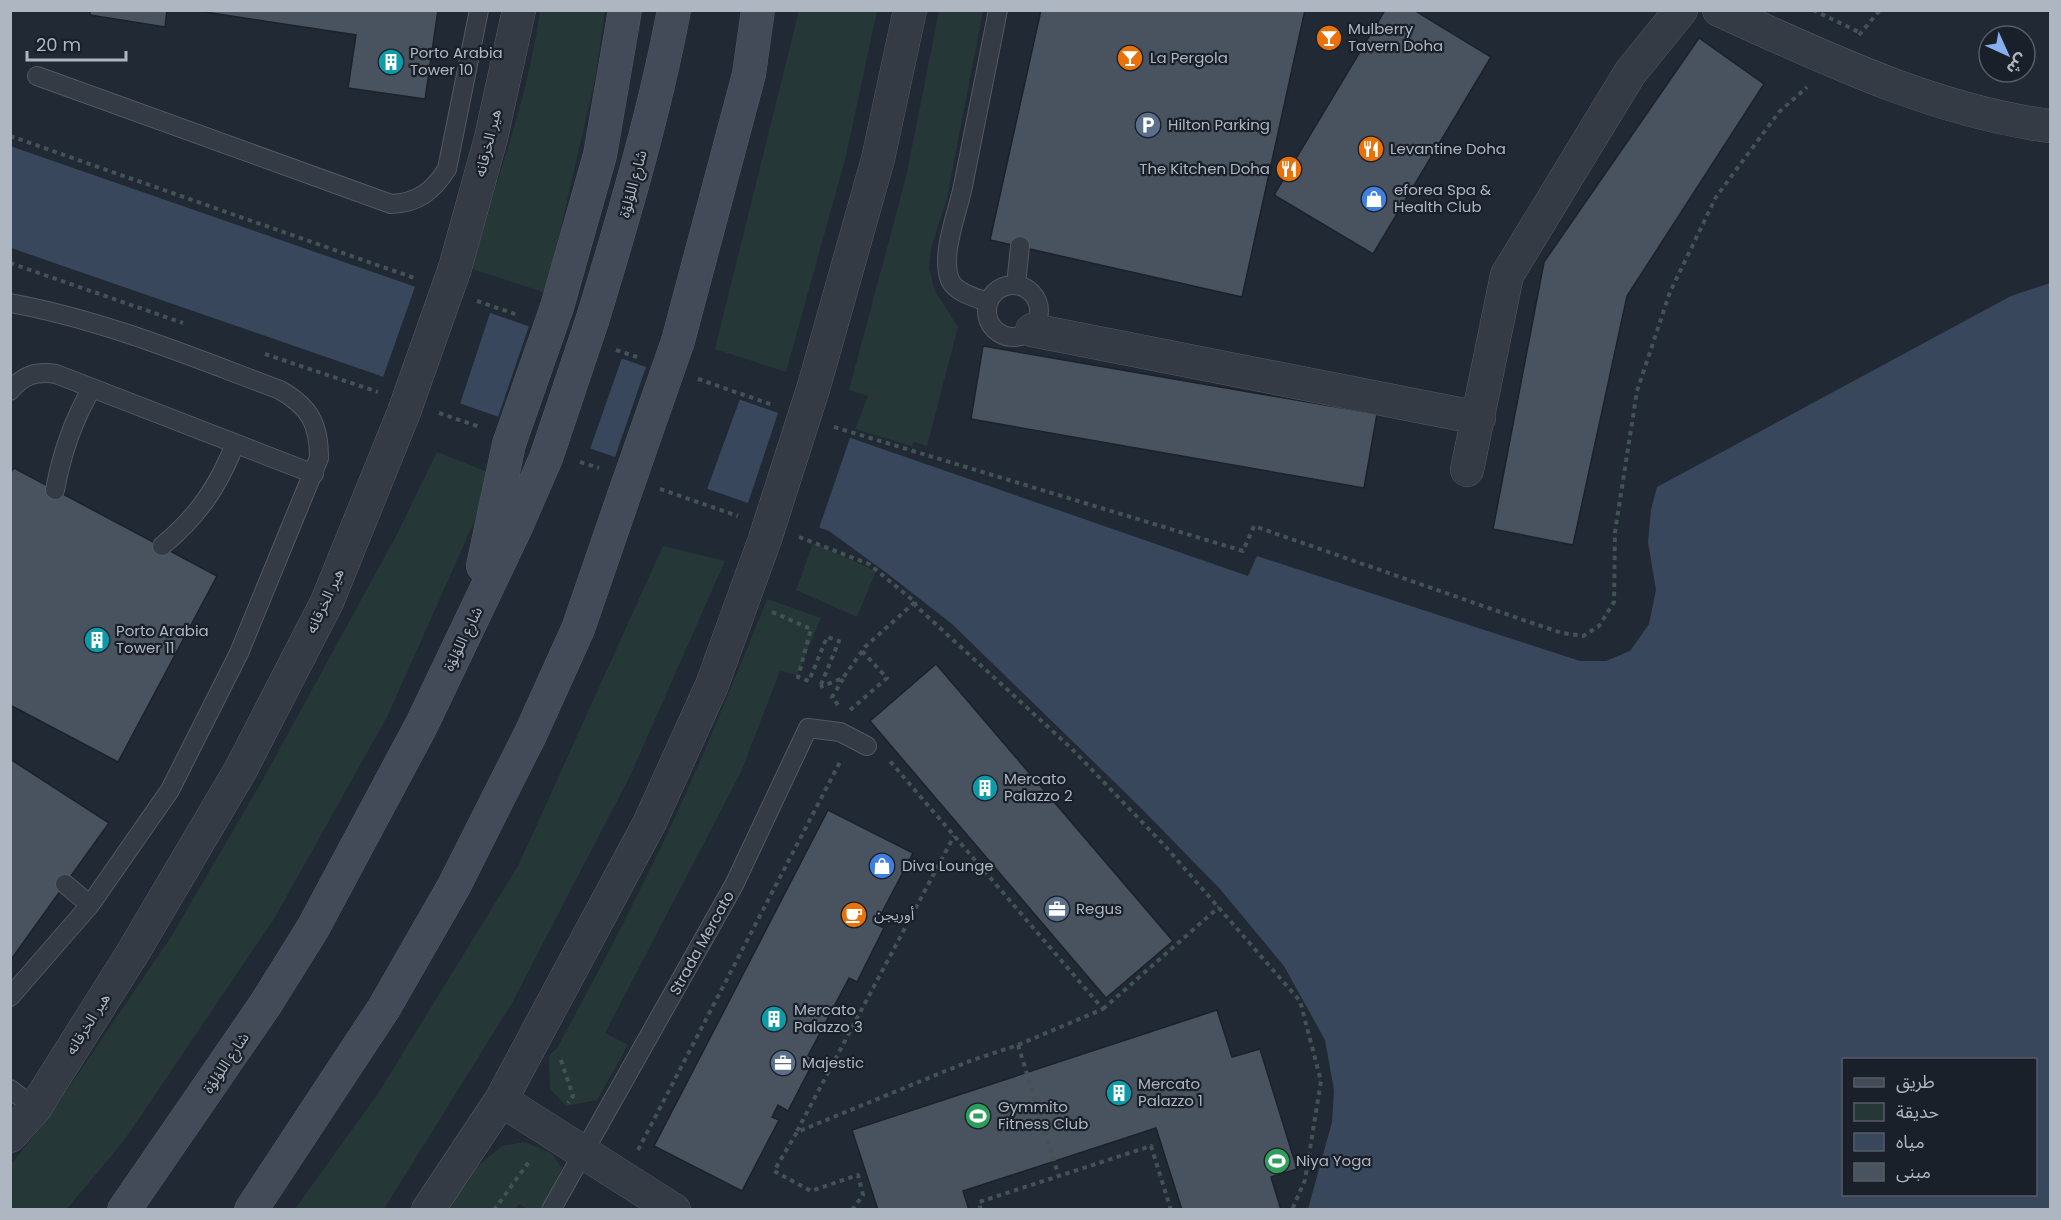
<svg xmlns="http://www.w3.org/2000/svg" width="2061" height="1220" font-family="Poppins,'Noto Sans Arabic',sans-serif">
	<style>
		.green { fill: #263737 }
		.water { fill: #38475c; fill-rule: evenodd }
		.pier { fill: #212934 }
		.building { fill: #495360; stroke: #1c222b; stroke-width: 1.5 }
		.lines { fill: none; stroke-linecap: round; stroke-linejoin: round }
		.lane-casing { stroke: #525963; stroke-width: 20 }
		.street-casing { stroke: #525963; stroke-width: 34 }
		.secondary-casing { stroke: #525963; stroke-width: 34 }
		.path { stroke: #425255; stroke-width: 4; stroke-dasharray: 4.5 4.5; stroke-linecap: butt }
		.lane { stroke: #343b45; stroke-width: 18 }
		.street { stroke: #343b45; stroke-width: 33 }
		.secondary { stroke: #434b58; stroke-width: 33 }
		.street-bridge-casing { stroke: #525963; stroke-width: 34; stroke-linecap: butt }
		.secondary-bridge-casing { stroke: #525963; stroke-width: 34; stroke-linecap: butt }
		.street-bridge { stroke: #343b45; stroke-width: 33 }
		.secondary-bridge { stroke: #434b58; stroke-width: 33 }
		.labels { text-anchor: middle; stroke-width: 4.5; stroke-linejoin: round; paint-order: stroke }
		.poi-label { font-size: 15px; fill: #aeb6c2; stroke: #1a2029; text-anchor: start }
		.street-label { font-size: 15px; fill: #aeb6c2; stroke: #1a2029 }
	</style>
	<rect width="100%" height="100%" fill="#212934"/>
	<path class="green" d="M799,10L877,11L846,156L786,372L715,349Z
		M540,11H605L595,79L546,293L469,268C496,184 528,98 540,11Z
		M939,11H983L947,198L931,248L929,268L935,291L958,327L927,446L914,442L912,446L855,429L868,396L849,390L906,177Z
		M437,452L495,475L387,717L274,919L123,1142L67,1209L11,1210V1164L51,1114L171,937L262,781L396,536Z
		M813,543L876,571L857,617L796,590Z
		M663,546L725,561L630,776L512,1003L384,1209H295L379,1092L519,864Z
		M767,599L821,618L797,675L780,671L741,772L605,1033L628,1045L597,1100L566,1106L550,1089L549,1055L557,1048C599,971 640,893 677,813C709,743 738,671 767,599Z
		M525,1142L551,1153L562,1168L543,1209H527L519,1204L515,1209L442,1210L469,1173L502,1146Z"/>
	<path class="water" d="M10,146L1248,576L1257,556L1580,661H1606L1630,651L1649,624L1656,590L1648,542L1651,510L1657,487L2011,296L2050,283V1209H1308L1332,1122L1334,1090L1325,1040L1284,966L1220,889L1139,806L952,624L888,574L829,531L11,248ZM1844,1060H2036V1194H1844Z"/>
	<path class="pier" d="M416,284L491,310L459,407L382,380Z
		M530,323L623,355L589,452L497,420Z
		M647,364L741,396L706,492L614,460Z
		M779,410L851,435L818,531L747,506Z"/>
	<path class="building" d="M90,10H167L165,27L90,15Z
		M192,10H438L425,99L348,88L356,35Z
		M1041,10H1305L1242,297L990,240Z
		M1385,10H1414L1491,57L1373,254L1274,195Z
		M1699,38L1764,84L1627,296L1573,545L1493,529L1544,262Z
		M983,346L1377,414L1364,488L971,419Z
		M14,468L217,576L118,762L10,705V473Z
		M936,664L1173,941L1106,998L870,721Z
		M10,759L109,823L10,961Z
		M828,810L913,853L876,924L884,928L857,982L849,978L808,1056L815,1059L788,1111L778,1105L772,1117L779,1120L742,1191L654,1146Z
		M1217,1010L1232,1057L1260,1049L1297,1169L1271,1177L1281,1210H1182L1156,1128L963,1191L969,1210H878L852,1130Z"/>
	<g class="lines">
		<g class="lane-casing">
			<path id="lane" d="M37,76L391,204C418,203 433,191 447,169L479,10
				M987 311a26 26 0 1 1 52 0a26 26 0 1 1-52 0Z
				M1016,285L1020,246
				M988,302C976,298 956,293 950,280C940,254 958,212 963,186C975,127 986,69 998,10
				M10,303C104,320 192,357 280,390C310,407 319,424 319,458L239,653L170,790L90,905L10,997
				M10,391C23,375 36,371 56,374L314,474
				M55,490C62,452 73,420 92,388
				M162,546C198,516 218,487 235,444
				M65,884L90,905
				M10,1089L35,1108
				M551,1210L734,885L808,728L840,732L867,746"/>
		</g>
		<g class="street-casing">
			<path id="street" d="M1719,10C1825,58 1934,111 2050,126
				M455,268L491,138L519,10
				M1032,330L1479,418
				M814,386L878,159L910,10
				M1467,470L1507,275L1630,73L1681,10
				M501,1100L674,1210
				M10,1136L35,1108L132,954L241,769L327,602L404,412
				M428,1210L501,1100L650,822L712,685L765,539"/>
		</g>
		<g class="secondary-casing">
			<path id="secondary" d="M557,307L600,155L625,10
				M593,318C624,216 654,115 674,10
				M678,341L749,74L758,10
				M483,566L509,444
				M124,1210L265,1005L313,928L422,724L515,529L546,458
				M251,1210L384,1008L454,886L531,733L578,629L628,484"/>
		</g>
		<path class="path" d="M1813,10L1861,33
			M1859,35L1880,10
			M10,136L417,279
			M10,263L183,323
			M477,301L518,315
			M616,350L637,357
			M265,354L378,392
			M698,379L773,405
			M439,413L480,427
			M834,427L1243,551L1254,526L1526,621L1562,633L1583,636L1599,626L1614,602L1615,532L1637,391L1670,292L1716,197L1779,112L1807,87
			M580,462L599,468
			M660,489L738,516
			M799,537L869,564L915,602L865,647L843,678L820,687
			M915,602L916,606L1071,748L1165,846L1300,1001L1321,1081L1305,1180L1292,1210
			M772,612L811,629L798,677L809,681L827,637L839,641L820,687
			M838,705L832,697L843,679
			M850,710L887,678L862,651
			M1103,1009L1219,907
			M1018,1045L1059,1177
			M561,1060L573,1096L568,1103
			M797,1131L954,836
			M638,1150L841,760
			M494,1210L531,1159
			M852,1210L863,1195L858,1175L811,1191L774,1171L797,1132L970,1061L1018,1045L1103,1009L889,760
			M981,1210L979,1202L1151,1146L1171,1210"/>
		<use href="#lane" class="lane"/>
		<use href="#street" class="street"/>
		<use href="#secondary" class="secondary"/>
		<g class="street-bridge-casing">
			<path id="street-bridge" d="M404,412L455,268
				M765,539L814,386"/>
		</g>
		<g class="secondary-bridge-casing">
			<path id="secondary-bridge" d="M509,444L557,307
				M546,458L593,318
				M628,484L678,341"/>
		</g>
		<use href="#street-bridge" class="street-bridge"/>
		<use href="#secondary-bridge" class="secondary-bridge"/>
	</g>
	<defs>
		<g id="bar-disc" transform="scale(1.35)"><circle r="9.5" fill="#e8710a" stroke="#1a2029"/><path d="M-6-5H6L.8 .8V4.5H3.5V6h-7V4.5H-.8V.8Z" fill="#fff"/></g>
		<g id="building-disc" transform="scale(1.35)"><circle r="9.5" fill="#0f9aa8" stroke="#1a2029"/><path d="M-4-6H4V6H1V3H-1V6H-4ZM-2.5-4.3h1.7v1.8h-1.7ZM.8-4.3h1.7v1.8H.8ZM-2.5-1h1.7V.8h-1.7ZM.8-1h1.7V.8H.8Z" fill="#fff"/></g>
		<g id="parking-disc" transform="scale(1.35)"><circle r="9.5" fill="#5c6f8a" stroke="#1a2029"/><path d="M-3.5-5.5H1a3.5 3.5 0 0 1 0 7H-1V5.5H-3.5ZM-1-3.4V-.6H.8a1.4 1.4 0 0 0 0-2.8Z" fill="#fff"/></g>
		<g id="restaurant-disc" transform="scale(1.35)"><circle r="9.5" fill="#e8710a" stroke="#1a2029"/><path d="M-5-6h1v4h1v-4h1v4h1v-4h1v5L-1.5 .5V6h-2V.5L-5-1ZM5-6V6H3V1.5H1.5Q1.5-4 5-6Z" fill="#fff"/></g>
		<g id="shop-disc" transform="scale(1.35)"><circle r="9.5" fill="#3f7fe0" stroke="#1a2029"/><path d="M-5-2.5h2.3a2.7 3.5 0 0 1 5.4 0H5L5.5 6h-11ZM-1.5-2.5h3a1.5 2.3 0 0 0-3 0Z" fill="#fff"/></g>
		<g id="office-disc" transform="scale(1.35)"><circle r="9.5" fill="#5c6f8a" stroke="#1a2029"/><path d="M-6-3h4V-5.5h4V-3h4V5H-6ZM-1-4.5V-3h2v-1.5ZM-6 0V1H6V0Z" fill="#fff"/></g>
		<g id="cafe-disc" transform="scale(1.35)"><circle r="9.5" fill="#e8710a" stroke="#1a2029"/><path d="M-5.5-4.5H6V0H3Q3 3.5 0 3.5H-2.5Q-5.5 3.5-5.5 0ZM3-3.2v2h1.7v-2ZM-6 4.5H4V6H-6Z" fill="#fff"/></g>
		<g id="stadium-disc" transform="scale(1.35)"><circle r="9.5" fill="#2e9e5b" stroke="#1a2029"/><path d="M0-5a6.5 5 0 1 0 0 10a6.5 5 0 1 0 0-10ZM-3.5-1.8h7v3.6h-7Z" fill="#fff"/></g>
	</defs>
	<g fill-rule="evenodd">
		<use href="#bar-disc" x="1329" y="38"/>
		<use href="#bar-disc" x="1130" y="58"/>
		<use href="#building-disc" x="391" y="62"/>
		<use href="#parking-disc" x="1148" y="125"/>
		<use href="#restaurant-disc" x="1371" y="149"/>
		<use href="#restaurant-disc" x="1289" y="169"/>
		<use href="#shop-disc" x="1374" y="199"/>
		<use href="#building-disc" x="97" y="640"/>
		<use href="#building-disc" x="985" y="788"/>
		<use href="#shop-disc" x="882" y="866"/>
		<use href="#office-disc" x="1057" y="909"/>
		<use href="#cafe-disc" x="854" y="915"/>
		<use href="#building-disc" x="774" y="1019"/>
		<use href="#office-disc" x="783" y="1063"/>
		<use href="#building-disc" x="1119" y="1093"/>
		<use href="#stadium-disc" x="978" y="1116"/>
		<use href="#stadium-disc" x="1277" y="1161"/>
	</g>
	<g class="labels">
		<g class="poi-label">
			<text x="1348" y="34">Mulberry<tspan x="1348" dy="17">Tavern Doha</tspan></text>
			<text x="410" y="58">Porto Arabia<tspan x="410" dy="17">Tower 10</tspan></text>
			<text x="1150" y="63">La Pergola</text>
			<text x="1168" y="130">Hilton Parking</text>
			<text x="1390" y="154">Levantine Doha</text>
			<text x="1270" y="174" text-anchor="end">The Kitchen Doha</text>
			<text x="1394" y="195">eforea Spa &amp;<tspan x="1394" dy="17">Health Club</tspan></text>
			<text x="116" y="636">Porto Arabia<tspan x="116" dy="17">Tower 11</tspan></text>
			<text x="1004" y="784">Mercato<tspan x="1004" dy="17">Palazzo 2</tspan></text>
			<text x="902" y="871">Diva Lounge</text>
			<text x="1076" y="914">Regus</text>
			<text x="874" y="920">أوريجن</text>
			<text x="794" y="1015">Mercato<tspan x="794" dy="17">Palazzo 3</tspan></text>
			<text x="802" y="1068">Majestic</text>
			<text x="1138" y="1089">Mercato<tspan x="1138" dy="17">Palazzo 1</tspan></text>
			<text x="998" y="1112">Gymmito<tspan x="998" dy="17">Fitness Club</tspan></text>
			<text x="1296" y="1166">Niya Yoga</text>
		</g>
		<g class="street-label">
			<text transform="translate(488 143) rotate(-76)" y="5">هير الخرقانه</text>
			<text transform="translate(633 184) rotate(-75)" y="5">شارع اللؤلؤة</text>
			<text transform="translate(325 601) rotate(-65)" y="5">هير الخرقانه</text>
			<text transform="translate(463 639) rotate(-64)" y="5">شارع اللؤلؤة</text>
			<text transform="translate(702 943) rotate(-61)" y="5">Strada Mercato</text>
			<text transform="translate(88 1024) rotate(-58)" y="5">هير الخرقانه</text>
			<text transform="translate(226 1063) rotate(-56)" y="5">شارع اللؤلؤة</text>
		</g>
	</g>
	<rect width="2061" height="1220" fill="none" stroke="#aeb6c2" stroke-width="24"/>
	<rect x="1842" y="1058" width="195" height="138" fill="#1a2029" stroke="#555c66" stroke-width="1.5"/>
	<rect x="1854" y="1078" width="30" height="9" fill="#434b58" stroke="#555c66" stroke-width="1.5"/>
	<text x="1896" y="1088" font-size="18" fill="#aeb6c2">طريق</text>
	<rect x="1854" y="1103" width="30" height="18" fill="#263737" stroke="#555c66" stroke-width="1.5"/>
	<text x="1896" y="1118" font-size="18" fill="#aeb6c2">حديقة</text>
	<rect x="1854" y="1133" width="30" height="18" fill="#38475c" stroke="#555c66" stroke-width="1.5"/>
	<text x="1896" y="1148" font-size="18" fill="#aeb6c2">مياه</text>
	<rect x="1854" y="1163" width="30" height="18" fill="#495360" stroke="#555c66" stroke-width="1.5"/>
	<text x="1896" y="1178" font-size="18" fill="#aeb6c2">مبنى</text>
	<g transform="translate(2007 54) rotate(135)"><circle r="28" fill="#1a2029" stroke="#555c66" stroke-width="1.5"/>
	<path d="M0-4.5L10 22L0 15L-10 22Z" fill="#87afee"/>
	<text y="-9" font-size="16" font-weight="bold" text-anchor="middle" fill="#aeb6c2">ش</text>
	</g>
	<path d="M27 51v9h99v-9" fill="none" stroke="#aeb6c2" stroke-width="3"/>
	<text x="36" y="51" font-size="18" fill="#aeb6c2" stroke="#1a2029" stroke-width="4.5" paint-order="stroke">20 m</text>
</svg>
